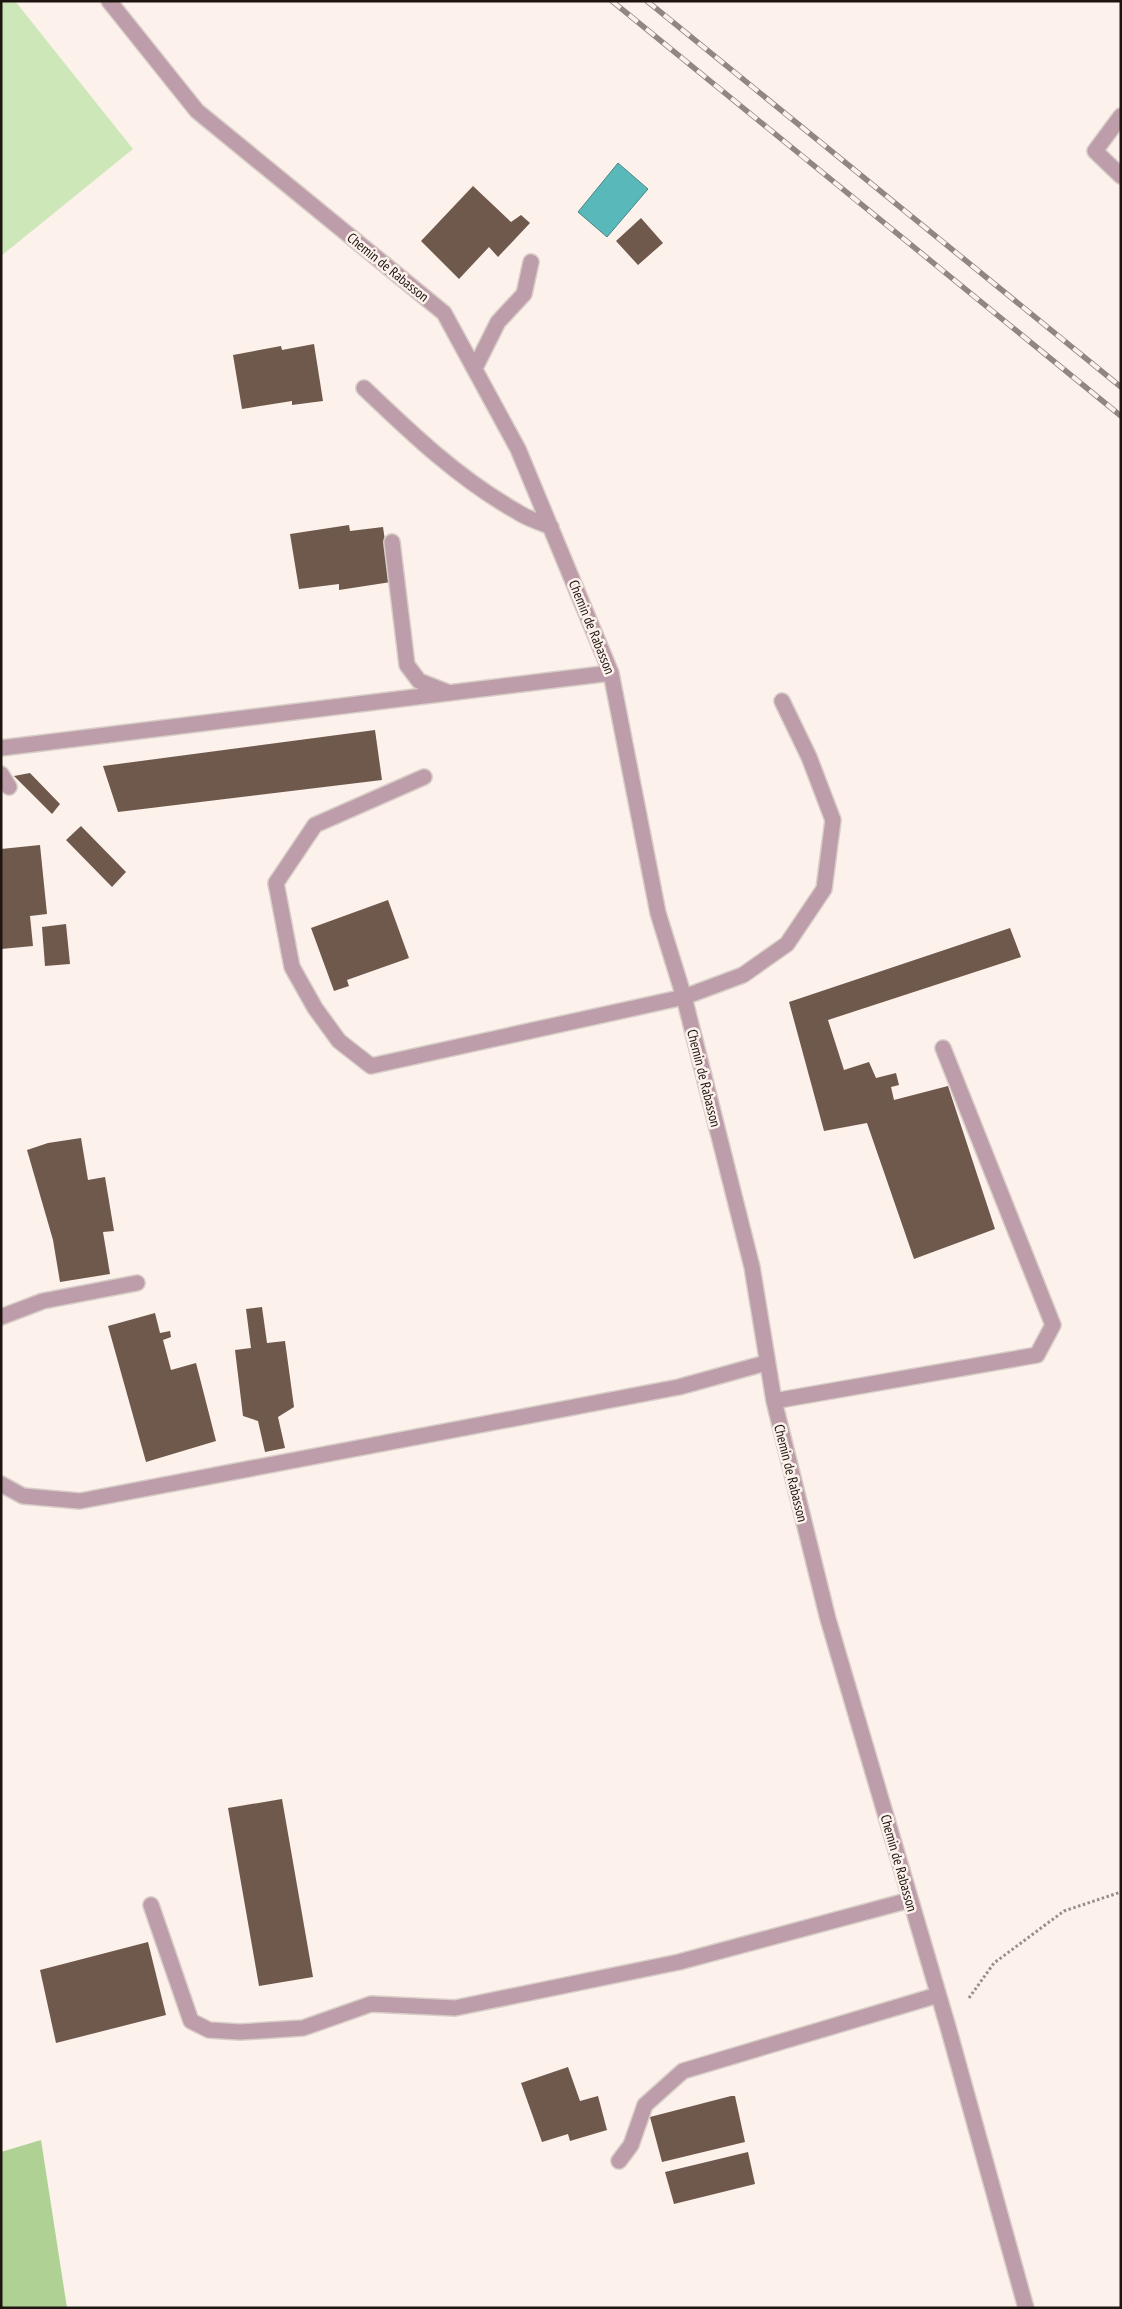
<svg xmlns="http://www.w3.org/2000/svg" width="1122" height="2309" font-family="'PT Sans Narrow',sans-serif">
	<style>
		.green { fill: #cde7b8 }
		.forest { fill: #b0d194 }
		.water { fill: #59b8b9; stroke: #478786 }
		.building { fill: #6f594c }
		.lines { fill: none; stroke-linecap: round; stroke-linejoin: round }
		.minor-casing { stroke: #d8cec8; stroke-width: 18 }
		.path { stroke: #988e89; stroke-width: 3; stroke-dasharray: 2.5 2.5; stroke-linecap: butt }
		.minor { stroke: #bd9da9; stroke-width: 15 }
		.rail-casing { stroke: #918781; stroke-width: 5.5 }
		.rail { stroke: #fcf1eb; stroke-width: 4; stroke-dasharray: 11; stroke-linecap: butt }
		.labels { text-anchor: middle; stroke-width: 5; stroke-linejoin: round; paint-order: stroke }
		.street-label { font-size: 14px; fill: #1e1510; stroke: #fcf1eb }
	</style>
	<rect width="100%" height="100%" fill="#fcf1eb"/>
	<path class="green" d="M1,1H15L133,149L1,256Z"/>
	<path class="forest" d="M41,2140L67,2308H1V2152Z"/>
	<path class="water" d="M618,163L648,189L607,237L578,212Z"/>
	<path class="building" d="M473,186L511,222L521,215L530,223L498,257L489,247L459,279L421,241Z
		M641,218L663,243L638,265L616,241Z
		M314,344L323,401L292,405V401L242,409L233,355L281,346L282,350Z
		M349,525L350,531L383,527L391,582L339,590V584L299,589L290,534Z
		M375,730L382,780L118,812L103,766Z
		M30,773L60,804L52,814L14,776Z
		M81,826L126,872L112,887L66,840Z
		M40,845L47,914L30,916L33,946L1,949V849Z
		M388,900L409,958L347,980L349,986L334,991L311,928Z
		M66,924L70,964L45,966L42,927Z
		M1010,928L1021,957L828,1020L844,1070L869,1062L876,1078L896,1073L899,1085L891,1087L894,1100L948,1086L995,1229L914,1259L867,1123L824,1131L789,1002Z
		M81,1138L88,1180L105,1177L114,1231L103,1232L110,1274L60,1282L53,1240L27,1150L48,1143Z
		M262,1307L267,1343L285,1341L294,1407L278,1417L285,1448L265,1452L258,1421L243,1416L235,1350L251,1348L246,1309Z
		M155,1313L160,1333L170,1331L171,1337L163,1340L171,1370L196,1363L216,1441L146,1462L108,1326Z
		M282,1799L313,1977L259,1986L228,1808Z
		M148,1942L166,2015L56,2043L40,1970Z
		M568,2067L580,2101L598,2096L607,2130L570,2141L568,2134L542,2142L521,2083Z
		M731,2096H735L745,2142L662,2162L650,2117Z
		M748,2152L755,2184L674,2204L665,2172Z"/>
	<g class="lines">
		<g class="minor-casing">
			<path id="minor" d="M109,1L197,111L444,313L518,449L611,673L658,913L684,997L752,1267L774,1401L828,1619L948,2027L1026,2308
				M1121,116L1095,151L1121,176
				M475,368L498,322L524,294L531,262
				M364,388C411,433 459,479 516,511C526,518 539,522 551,527
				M392,542L407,665L419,681L447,692
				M1,748L611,673
				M1,774L9,787
				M424,777L315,825L276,883L292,967L315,1008L339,1041L371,1066L684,997L743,975L787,944L824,889L833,820L809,757L782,701
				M1,1317L43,1301L137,1283
				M774,1401L1037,1355L1053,1325L943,1048
				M1,1484L23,1496L80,1501L679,1387L766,1363
				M151,1905L191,2021L209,2030L240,2032L303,2028L371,2004L455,2008L679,1962L910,1900
				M619,2161L631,2145L645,2105L683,2071L938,1995"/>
		</g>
		<path class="path" d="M969,1998L994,1963L1064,1911L1121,1892"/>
		<use href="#minor" class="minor"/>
		<g class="rail-casing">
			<path id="rail" d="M612,1L1121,416
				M647,1L1121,387"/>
		</g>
		<use href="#rail" class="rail"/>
	</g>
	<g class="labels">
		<g class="street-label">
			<text transform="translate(388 267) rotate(39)" y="5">Chemin de Rabasson</text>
			<text transform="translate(592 627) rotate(68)" y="5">Chemin de Rabasson</text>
			<text transform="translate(704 1078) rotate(76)" y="5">Chemin de Rabasson</text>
			<text transform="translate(791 1473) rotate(76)" y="5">Chemin de Rabasson</text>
			<text transform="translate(899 1863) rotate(74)" y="5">Chemin de Rabasson</text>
		</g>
	</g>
	<rect width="1122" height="2309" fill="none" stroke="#1e1510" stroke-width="5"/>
</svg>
